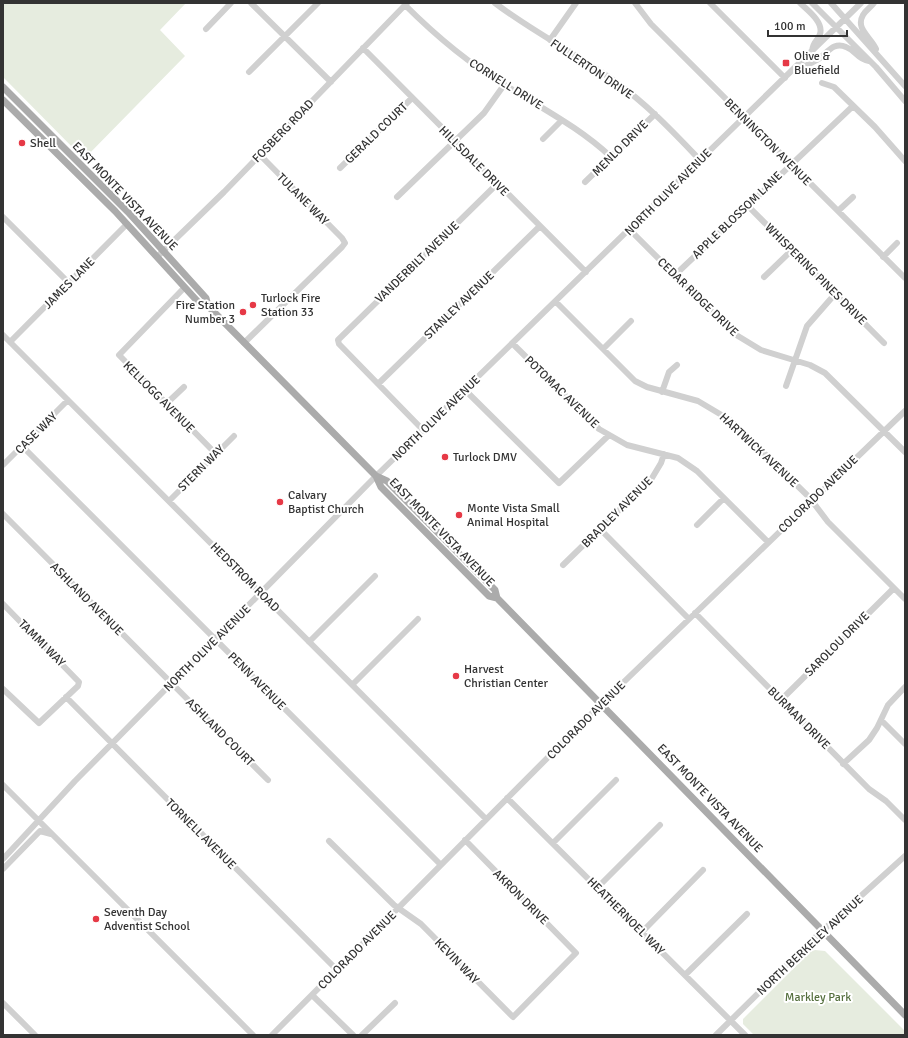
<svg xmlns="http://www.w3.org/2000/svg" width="908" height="1038" font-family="Signika,sans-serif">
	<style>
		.green { fill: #e6ecdf }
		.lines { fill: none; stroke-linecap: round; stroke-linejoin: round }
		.minor { stroke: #d0d0d0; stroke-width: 6 }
		.major { stroke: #ababab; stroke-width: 7 }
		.poi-dot { fill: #e63946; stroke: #fff; stroke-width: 1.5 }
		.labels { text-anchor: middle; stroke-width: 4; stroke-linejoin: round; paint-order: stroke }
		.poi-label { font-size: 12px; fill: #333; stroke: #fff; text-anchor: start }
		.street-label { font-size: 12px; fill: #333; stroke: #fff }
		.park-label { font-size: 12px; fill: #56703f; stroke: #fff }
	</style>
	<rect width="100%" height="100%" fill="#fff"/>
	<path class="green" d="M3,3H186L160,30L185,56L84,159L3,77Z
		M815,950L825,951L905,1031V1035H754L743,1024V1019L810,952Z"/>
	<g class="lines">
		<path class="minor" d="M251,3L331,82
			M495,3C534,33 578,54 617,83C648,105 674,133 700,160
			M635,3L651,24L905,278
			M710,3L785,78
			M800,3C807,10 824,22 820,34C817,43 814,39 812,51
			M812,3L876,67L905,101
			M831,3L905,86
			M874,3C871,7 866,10 863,15C855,29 871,37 876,49
			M405,5C435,35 468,63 505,85C541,108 579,127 611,157
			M206,29L231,3
			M550,40L576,3
			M363,48L586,272
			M795,71C802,67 810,64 817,60C827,54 833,41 846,47C857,51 857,59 869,61
			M249,72L318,3
			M822,83L834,87L875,127L905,161
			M543,139L562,120
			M340,168L412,98
			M585,182L655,114
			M397,197L484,113L504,85
			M747,205L884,343
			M838,211L853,197
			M3,217L69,283
			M630,230L733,333L761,350L810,365L825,373L905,452
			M157,257L224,192L407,3
			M883,257L897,243
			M675,275L853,106
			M764,277L792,250
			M184,288L119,355L216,454
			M556,302L635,381L647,387L698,401L730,420L809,497L828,522L905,599
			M3,335L486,819
			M10,342L127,224
			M244,343L342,247L345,243L342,238L260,155
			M513,344L599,429L627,445L678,458L697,471L768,542
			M603,349L631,321
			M378,384L540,226
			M786,386L807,326L835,294
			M465,390L559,483L608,436
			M662,392L669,372L677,365
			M166,404L184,387
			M424,431L339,344L338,340L497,184
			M22,446L441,865
			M3,465L68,400
			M169,501L234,436
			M3,514L268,780
			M697,525L724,498
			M600,529L689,619
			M563,565L652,478L661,463L664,454
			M3,604L79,682L78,686L39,723L3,689
			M695,613L869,789L886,801L905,820
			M309,642L375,576
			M352,685L418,619
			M66,697L337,970
			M781,700L894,588
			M881,720L905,744
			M843,764L869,740L877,728L888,705L905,687
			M3,785L253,1035
			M507,798L745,1035
			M329,841L394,905L421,924L513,1017L576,953L465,840
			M553,843L616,780
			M3,859L75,781L376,476L861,3
			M3,869L40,831L51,834
			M597,888L660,825
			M642,932L703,870
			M685,975L747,914
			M312,995L353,1035
			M3,1003L35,1035
			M272,1035L602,703L905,411
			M362,1035L395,1003
			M716,1035L810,942L905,856"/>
		<path class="major" d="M3,87L128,212L206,298L208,306L376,476L387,481L495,590L497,598L905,1015
			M3,100L115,211L200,304L208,306
			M376,476L381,487L489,596L497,598"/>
	</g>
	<g class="poi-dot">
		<rect x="782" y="59" width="8" height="8" rx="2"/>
		<circle cx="22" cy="143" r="4"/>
		<circle cx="253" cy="305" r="4"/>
		<circle cx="243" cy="312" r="4"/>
		<circle cx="445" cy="457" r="4"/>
		<circle cx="280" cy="502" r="4"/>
		<circle cx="459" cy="515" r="4"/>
		<circle cx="456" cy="676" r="4"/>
		<circle cx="96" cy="919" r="4"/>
	</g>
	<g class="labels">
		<g class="poi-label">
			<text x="794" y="60">Olive &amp;<tspan x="794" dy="14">Bluefield</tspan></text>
			<text x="30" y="147">Shell</text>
			<text x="261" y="302">Turlock Fire<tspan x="261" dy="14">Station 33</tspan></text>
			<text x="235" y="309" text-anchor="end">Fire Station<tspan x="235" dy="14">Number 3</tspan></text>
			<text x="453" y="461">Turlock DMV</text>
			<text x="288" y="499">Calvary<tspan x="288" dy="14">Baptist Church</tspan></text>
			<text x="467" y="512">Monte Vista Small<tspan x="467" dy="14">Animal Hospital</tspan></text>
			<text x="464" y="673">Harvest<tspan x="464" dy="14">Christian Center</tspan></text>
			<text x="104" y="916">Seventh Day<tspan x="104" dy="14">Adventist School</tspan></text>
		</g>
		<g class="street-label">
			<text transform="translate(592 69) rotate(34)" y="4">FULLERTON DRIVE</text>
			<text transform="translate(506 84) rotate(32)" y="4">CORNELL DRIVE</text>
			<text transform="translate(283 131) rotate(-46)" y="4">FOSBERG ROAD</text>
			<text transform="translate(376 133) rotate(-44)" y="4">GERALD COURT</text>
			<text transform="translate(768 142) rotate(45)" y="4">BENNINGTON AVENUE</text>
			<text transform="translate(620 148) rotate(-45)" y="4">MENLO DRIVE</text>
			<text transform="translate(474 161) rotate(45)" y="4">HILLSDALE DRIVE</text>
			<text transform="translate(668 192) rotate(-45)" y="4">NORTH OLIVE AVENUE</text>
			<text transform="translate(125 196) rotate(46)" y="4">EAST MONTE VISTA AVENUE</text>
			<text transform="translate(303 199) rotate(45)" y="4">TULANE WAY</text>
			<text transform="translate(737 215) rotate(-44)" y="4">APPLE BLOSSOM LANE</text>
			<text transform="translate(417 262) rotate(-44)" y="4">VANDERBILT AVENUE</text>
			<text transform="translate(816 274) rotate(45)" y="4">WHISPERING PINES DRIVE</text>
			<text transform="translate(69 283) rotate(-45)" y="4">JAMES LANE</text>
			<text transform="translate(698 297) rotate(44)" y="4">CEDAR RIDGE DRIVE</text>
			<text transform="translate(459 305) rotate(-44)" y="4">STANLEY AVENUE</text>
			<text transform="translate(562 392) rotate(44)" y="4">POTOMAC AVENUE</text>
			<text transform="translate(159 397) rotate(45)" y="4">KELLOGG AVENUE</text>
			<text transform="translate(436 418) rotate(-44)" y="4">NORTH OLIVE AVENUE</text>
			<text transform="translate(36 433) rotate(-45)" y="4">CASE WAY</text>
			<text transform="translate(759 450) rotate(43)" y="4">HARTWICK AVENUE</text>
			<text transform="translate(201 468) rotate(-45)" y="4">STERN WAY</text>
			<text transform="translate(818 494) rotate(-44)" y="4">COLORADO AVENUE</text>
			<text transform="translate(617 512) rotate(-45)" y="4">BRADLEY AVENUE</text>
			<text transform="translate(442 532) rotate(46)" y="4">EAST MONTE VISTA AVENUE</text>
			<text transform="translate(245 577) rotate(45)" y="4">HEDSTROM ROAD</text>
			<text transform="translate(87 599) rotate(45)" y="4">ASHLAND AVENUE</text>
			<text transform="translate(42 643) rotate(45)" y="4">TAMMI WAY</text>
			<text transform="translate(837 644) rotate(-45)" y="4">SAROLOU DRIVE</text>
			<text transform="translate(207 648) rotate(-45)" y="4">NORTH OLIVE AVENUE</text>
			<text transform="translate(257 681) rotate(45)" y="4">PENN AVENUE</text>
			<text transform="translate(799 718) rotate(45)" y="4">BURMAN DRIVE</text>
			<text transform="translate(586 720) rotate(-45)" y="4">COLORADO AVENUE</text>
			<text transform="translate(220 732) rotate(45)" y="4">ASHLAND COURT</text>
			<text transform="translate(710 798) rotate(46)" y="4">EAST MONTE VISTA AVENUE</text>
			<text transform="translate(201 834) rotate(45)" y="4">TORNELL AVENUE</text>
			<text transform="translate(521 897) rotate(45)" y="4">AKRON DRIVE</text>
			<text transform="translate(626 916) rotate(45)" y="4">HEATHERNOEL WAY</text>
			<text transform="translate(810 945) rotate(-43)" y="4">NORTH BERKELEY AVENUE</text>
			<text transform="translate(357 950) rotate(-45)" y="4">COLORADO AVENUE</text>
			<text transform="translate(457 961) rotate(46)" y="4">KEVIN WAY</text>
		</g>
		<g class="park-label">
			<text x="818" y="1001">Markley Park</text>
		</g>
	</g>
	<rect width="908" height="1038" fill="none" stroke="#333333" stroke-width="8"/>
	<path d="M768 30v6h79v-6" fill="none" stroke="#333333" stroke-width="2"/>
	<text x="774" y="30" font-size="12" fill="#333333" stroke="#ffffff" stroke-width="3" paint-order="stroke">100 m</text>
</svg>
